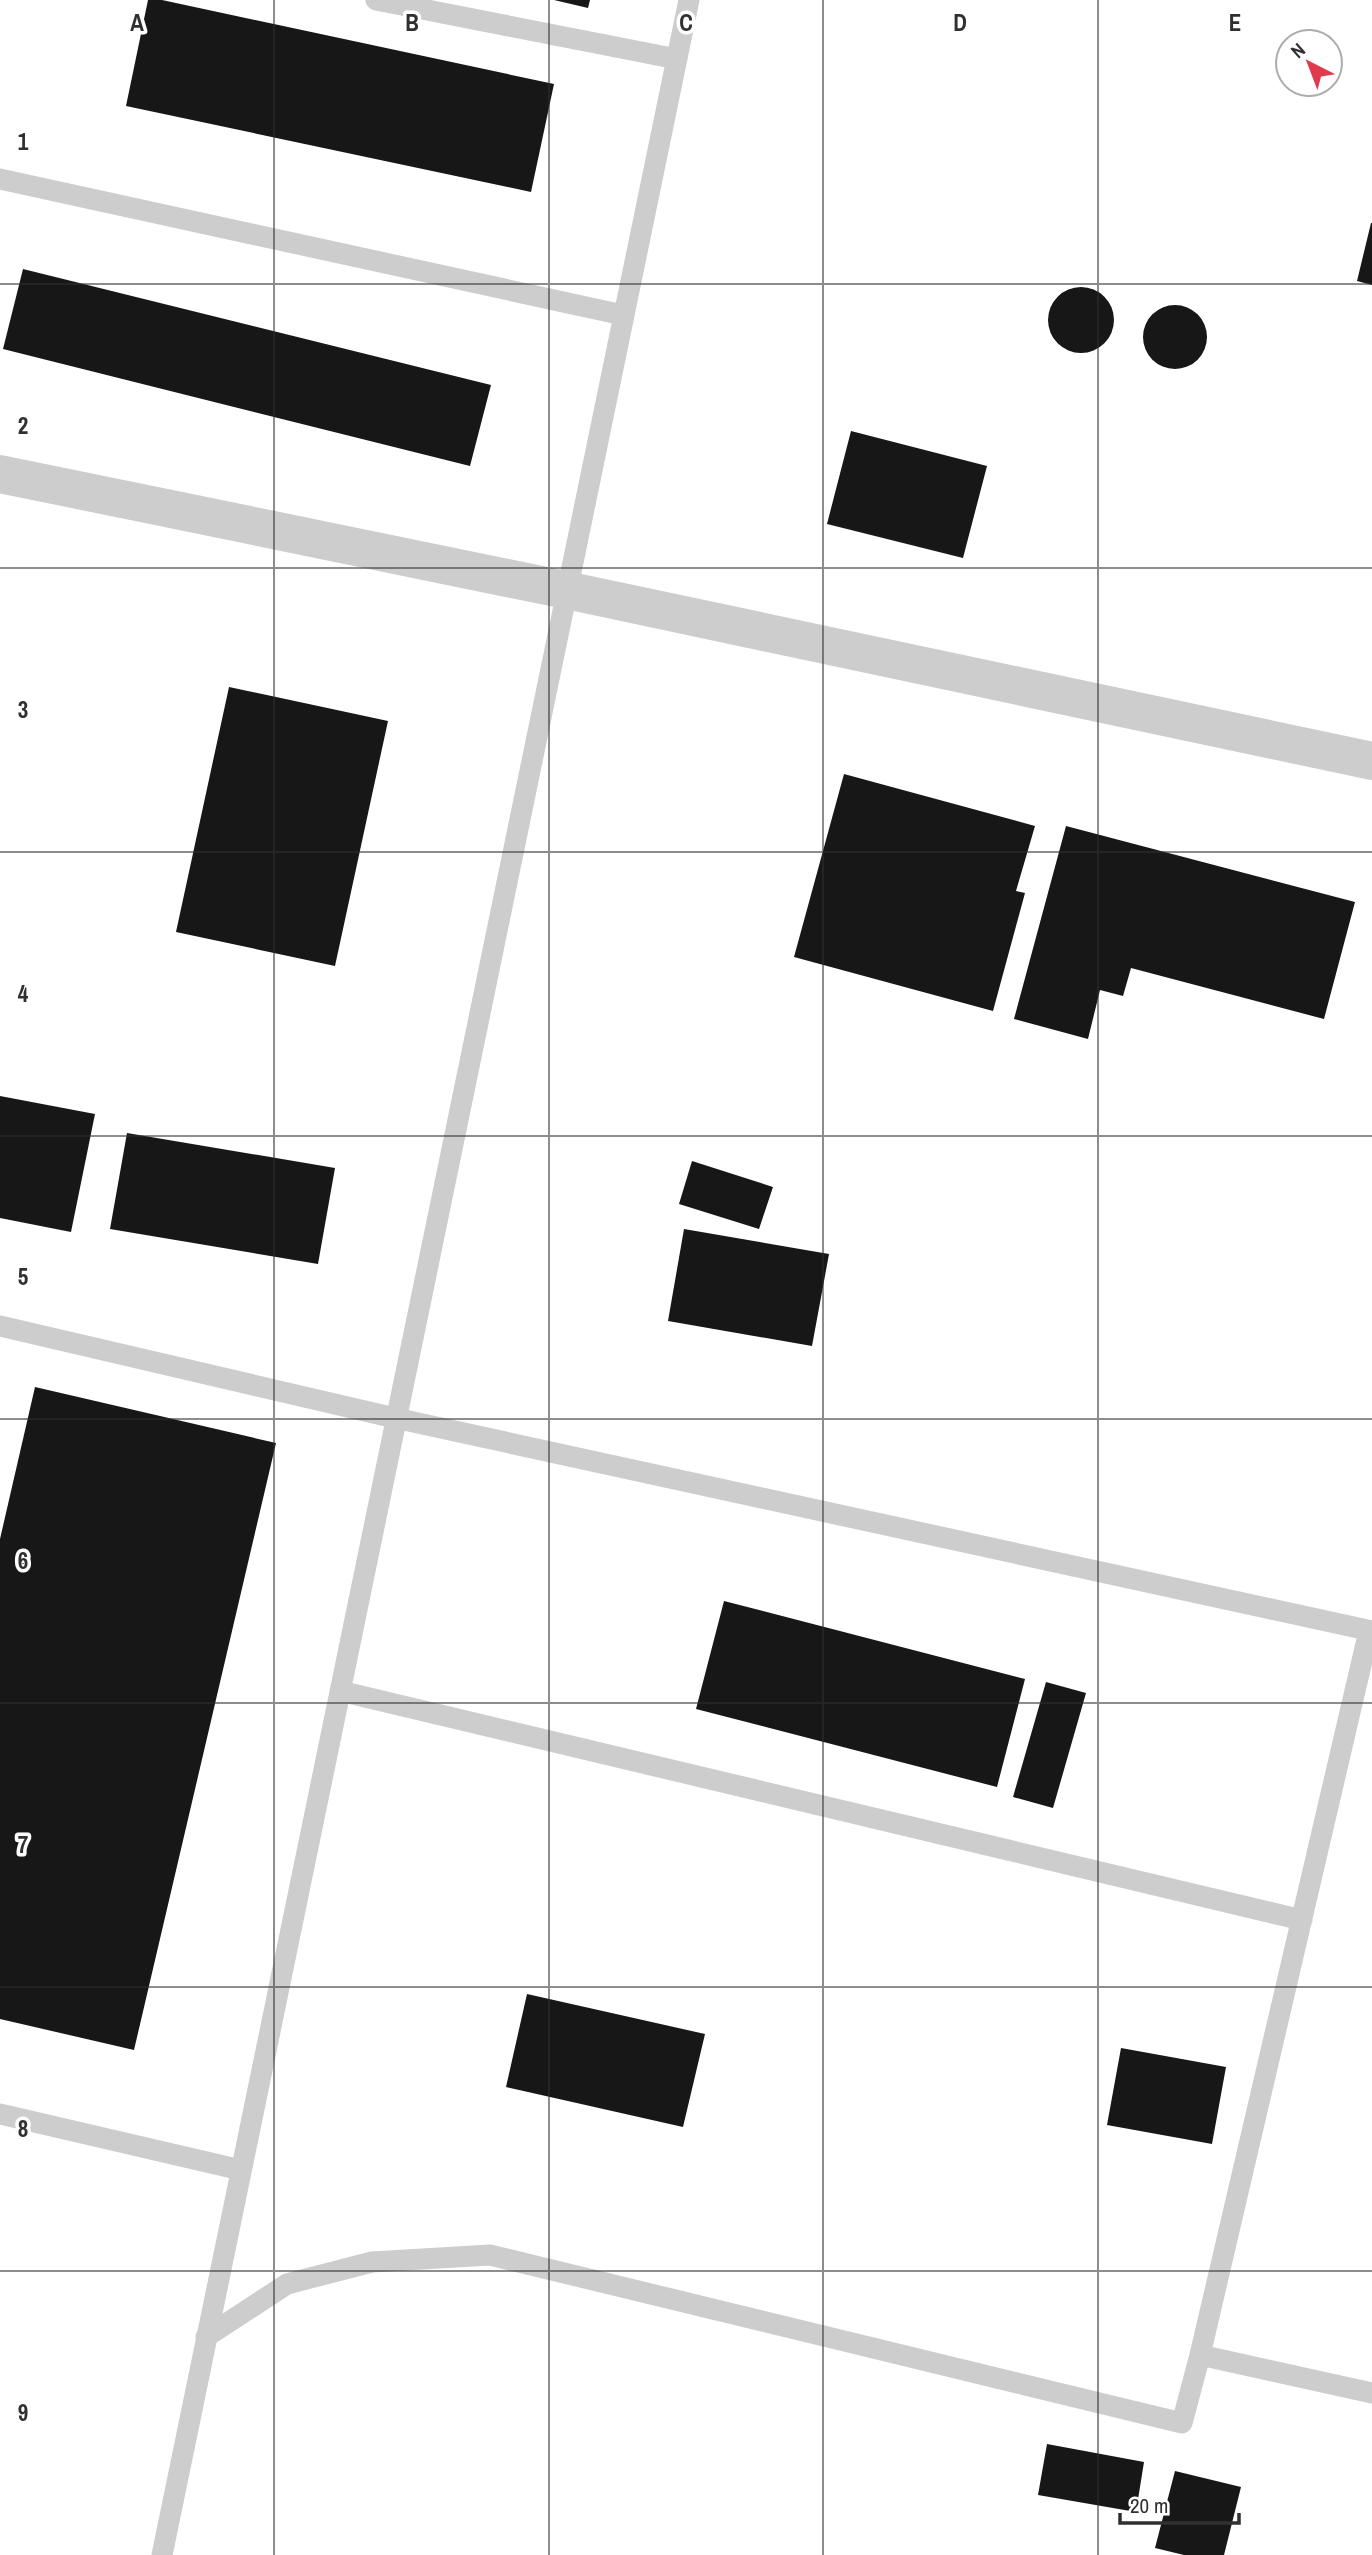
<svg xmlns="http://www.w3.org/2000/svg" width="1372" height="2555" font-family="'Archivo Narrow',sans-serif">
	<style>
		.building { fill: #171717 }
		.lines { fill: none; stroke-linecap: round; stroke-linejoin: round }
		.service { stroke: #cdcdcd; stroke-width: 21 }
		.minor { stroke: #cdcdcd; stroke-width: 38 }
		.grid { fill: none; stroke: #303030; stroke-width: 2; stroke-opacity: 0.55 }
		.grid-label { font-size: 23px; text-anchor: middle; font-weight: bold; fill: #303030; stroke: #fff; stroke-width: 7; stroke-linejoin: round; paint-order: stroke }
	</style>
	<rect width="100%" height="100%" fill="#fff"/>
	<path class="building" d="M148,0H162L554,84L531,192L126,106Z
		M554,0H590L588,8Z
		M1371,223H1372V285L1357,281Z
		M23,269L491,385L470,466L3,349Z
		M1048 320a33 33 0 1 1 66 0a33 33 0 1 1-66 0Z
		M1143 337a32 32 0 1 1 64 0a32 32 0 1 1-64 0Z
		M851,431L987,466L963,558L827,524Z
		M229,687L388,721L335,966L176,932Z
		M844,774L1035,826L1016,891L1025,893L993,1011L794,957Z
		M1066,826L1355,902L1324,1019L1131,968L1123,996L1100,990L1088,1039L1014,1019Z
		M0,1096L95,1114L71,1232L0,1218Z
		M127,1133L335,1168L318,1264L110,1229Z
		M692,1161L773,1187L759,1229L679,1204Z
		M684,1229L829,1254L812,1346L668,1321Z
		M35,1387L276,1443L134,2050L0,2019V1539Z
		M724,1601L1025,1679L997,1787L696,1709Z
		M1046,1682L1086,1693L1053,1808L1013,1797Z
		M527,1994L705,2034L683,2127L506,2087Z
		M1121,2048L1226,2067L1212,2144L1107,2125Z
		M1047,2444L1144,2462L1136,2512L1038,2495Z
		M1175,2471L1241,2487L1224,2555H1184L1155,2548Z"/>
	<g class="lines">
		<path class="service" d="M376,0L677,59
			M0,179L623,315
			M0,1326L395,1418L1372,1631
			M1369,1631L1200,2355L1372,2393
			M340,1691L1302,1920
			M0,2114L241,2170
			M206,2337L287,2284L372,2262L490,2255L1182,2423L1200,2355
			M162,2555L689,0"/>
		<path class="minor" d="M0,474L566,590L1372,761"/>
	</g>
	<path class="grid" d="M274,0V2555M549,0V2555M823,0V2555M1098,0V2555M0,284H1372M0,568H1372M0,852H1372M0,1136H1372M0,1419H1372M0,1703H1372M0,1987H1372M0,2271H1372"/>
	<g class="grid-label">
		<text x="137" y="31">A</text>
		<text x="412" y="31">B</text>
		<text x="686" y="31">C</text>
		<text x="960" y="31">D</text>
		<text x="1235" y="31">E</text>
		<text x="23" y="150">1</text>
		<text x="23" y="434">2</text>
		<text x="23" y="718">3</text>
		<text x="23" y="1002">4</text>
		<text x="23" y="1285">5</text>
		<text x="23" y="1569">6</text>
		<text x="23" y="1853">7</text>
		<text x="23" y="2137">8</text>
		<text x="23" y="2421">9</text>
	</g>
	<g transform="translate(1309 63) rotate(318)"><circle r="33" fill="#ffffff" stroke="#acacac" stroke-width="2"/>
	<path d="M0-5L12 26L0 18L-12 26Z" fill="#e03a4c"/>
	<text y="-10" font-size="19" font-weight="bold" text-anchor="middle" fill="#303030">N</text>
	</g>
	<path d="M1120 2513v10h119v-10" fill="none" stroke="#303030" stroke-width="3.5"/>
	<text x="1130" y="2513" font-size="21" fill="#303030" stroke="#ffffff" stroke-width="5" paint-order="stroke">20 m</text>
</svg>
